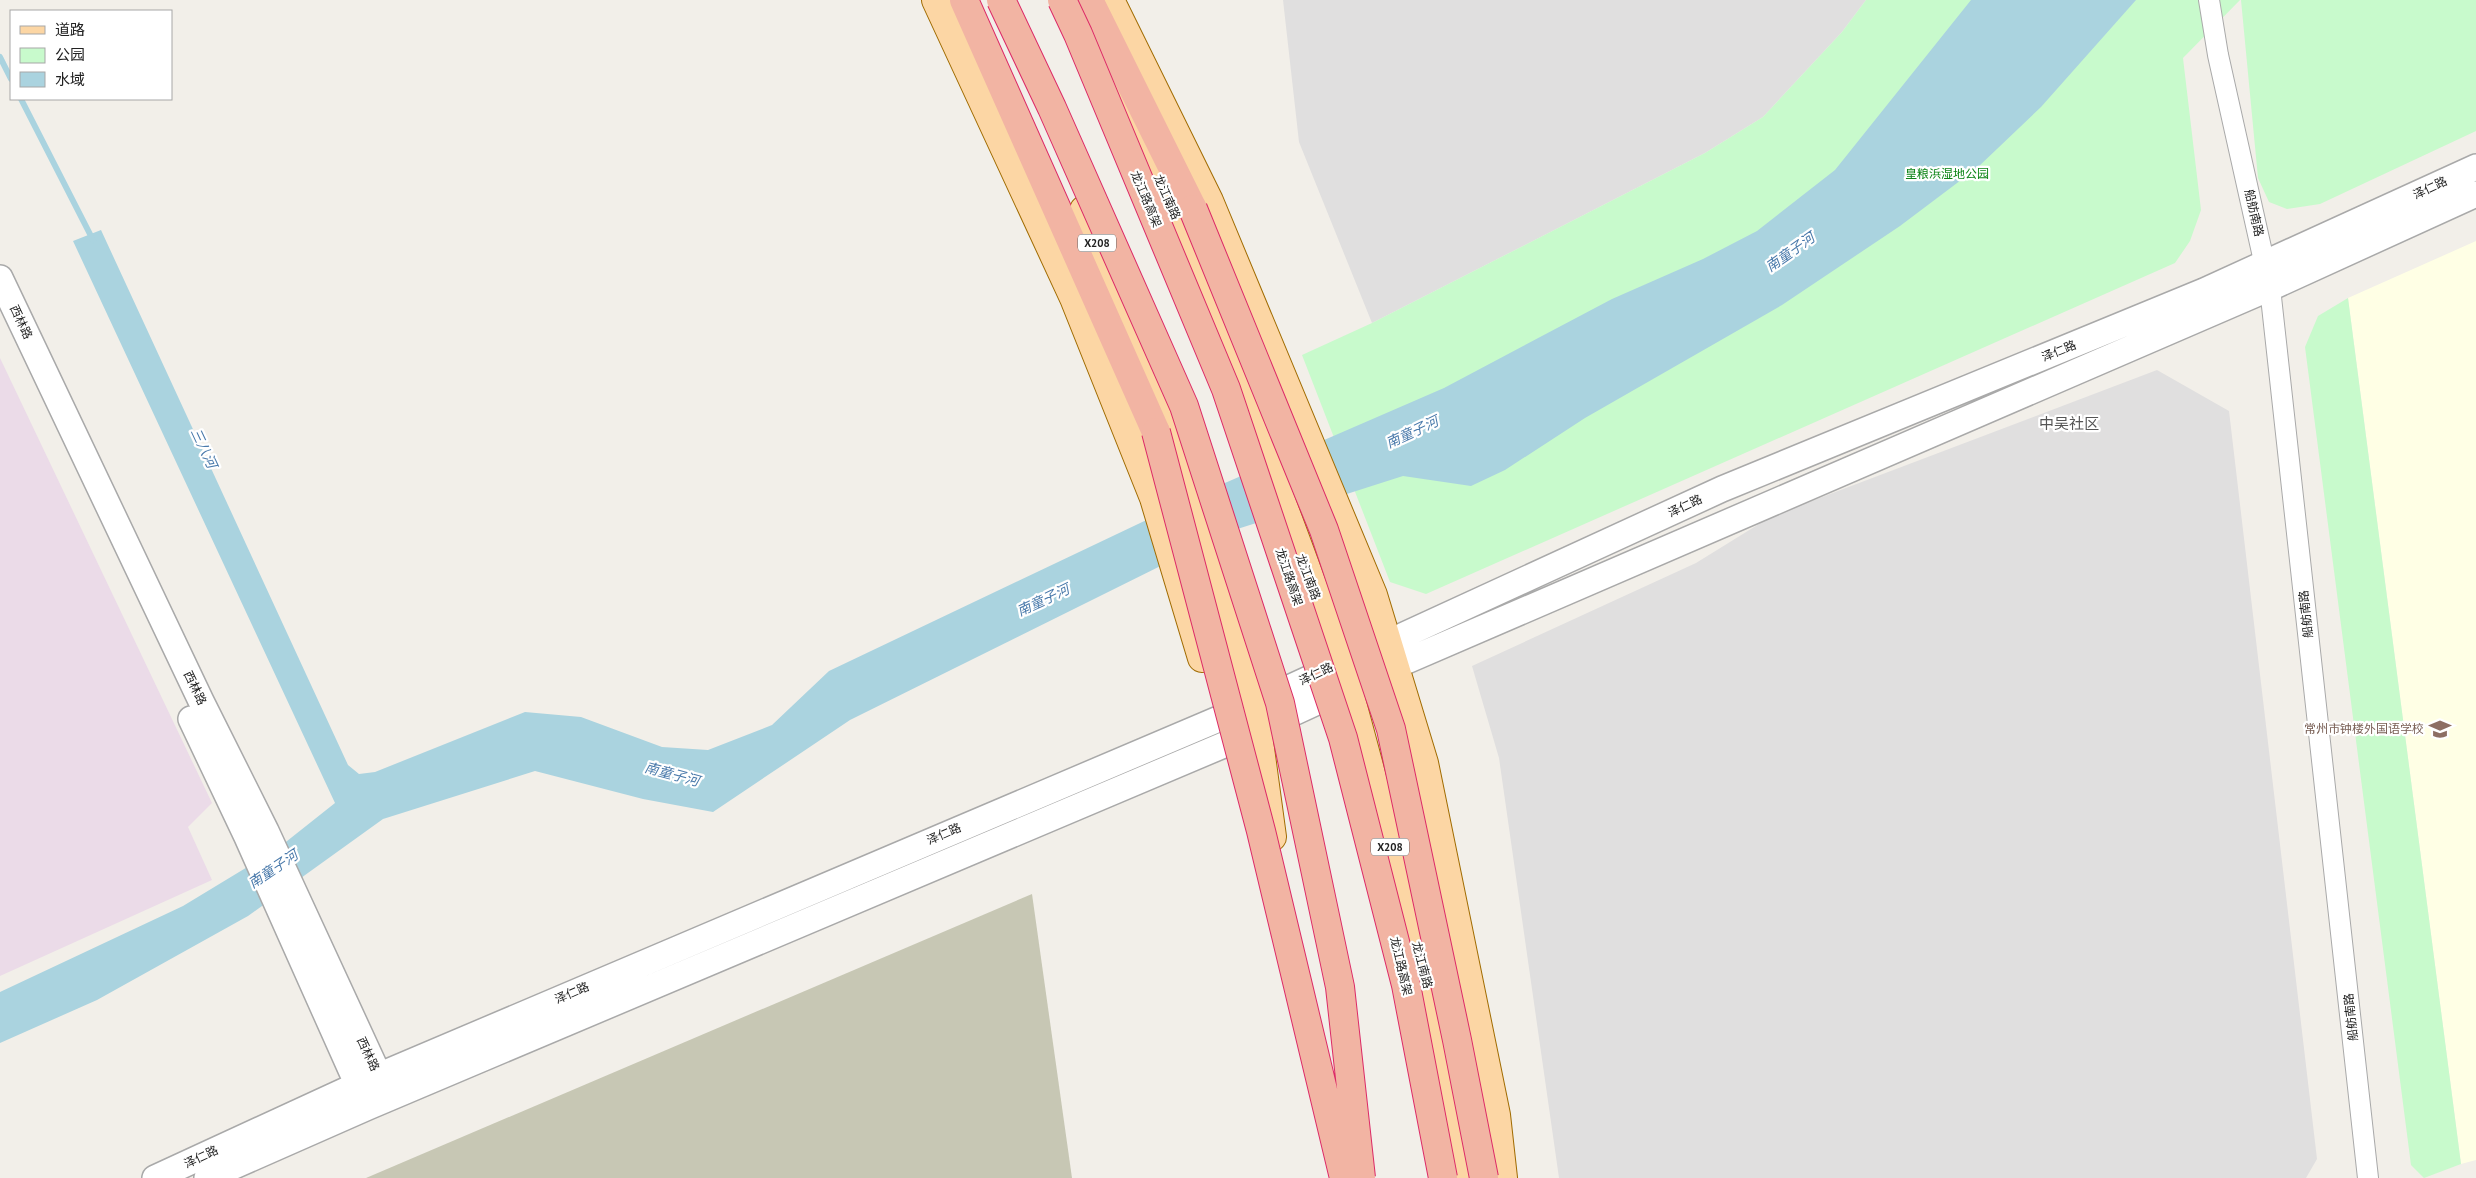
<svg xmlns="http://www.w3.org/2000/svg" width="2476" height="1178" font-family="'PT Sans','Noto Sans SC',sans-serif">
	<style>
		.residential { fill: #e0dfdf }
		.industrial { fill: #ebdbe8 }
		.education { fill: #ffffe5 }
		.construction { fill: #c7c7b4 }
		.park { fill: #c8facc }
		.water { fill: #aad3df }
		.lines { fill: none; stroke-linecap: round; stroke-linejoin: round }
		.stream { stroke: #aad3df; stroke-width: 6 }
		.minor-casing { stroke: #a9a9a9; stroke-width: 22 }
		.tertiary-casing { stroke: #a9a9a9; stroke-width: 28 }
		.primary-casing { stroke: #a06b00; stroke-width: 30 }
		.trunk-casing { stroke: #dc2a67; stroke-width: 30 }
		.minor { stroke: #fff; stroke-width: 20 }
		.tertiary { stroke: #fff; stroke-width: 25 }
		.primary { stroke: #fcd6a4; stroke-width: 28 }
		.trunk { stroke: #f2b4a3; stroke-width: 28 }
		.trunk-bridge-casing { stroke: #dc2a67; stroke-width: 30; stroke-linecap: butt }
		.trunk-bridge { stroke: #f2b4a3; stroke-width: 28 }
		.labels { text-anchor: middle; stroke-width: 4.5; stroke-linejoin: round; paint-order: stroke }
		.shield { fill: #fff; stroke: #646464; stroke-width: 1 }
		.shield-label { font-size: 11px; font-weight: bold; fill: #222 }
		.park-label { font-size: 12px; fill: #0c8416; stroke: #fff }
		.street-label { font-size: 12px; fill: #222; stroke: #fff }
		.education-label { font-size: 12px; fill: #785e54; stroke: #fff; text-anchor: end }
		.water-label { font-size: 14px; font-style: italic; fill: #4a7aab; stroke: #fff }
		.quarter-label { font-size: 15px; fill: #555; stroke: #fff }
	</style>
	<rect width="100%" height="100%" fill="#f2efe9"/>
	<path class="residential" d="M1283,0H1866L1842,32L1763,117L1705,153L1372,323L1299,142Z
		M2157,370L2229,411L2317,1159L2306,1178H1559L1499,758L1472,666L1696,563L1772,516Z"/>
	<path class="industrial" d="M0,358L212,803L188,827L212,880L0,976Z"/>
	<path class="education" d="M2476,241V1160L2461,1164L2348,298Z"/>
	<path class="construction" d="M1032,894L1072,1178H366Z"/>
	<path class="park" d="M1866,0H2240L2183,58L2201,210L2190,241L2175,263L1426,594L1390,582L1302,355L1372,323L1705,153L1763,117L1842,32Z
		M2241,0H2476V131L2320,204L2287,209L2269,202L2258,178Z
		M2348,298L2461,1164L2424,1178L2411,1165L2305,347L2318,316Z"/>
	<path class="water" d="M1971,0H2136L2041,107L1977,168L1900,226L1782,305L1585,418L1505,470L1471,486L1403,476L1231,531L850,720L713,812L643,799L535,771L383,819L248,916L97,1000L0,1043V992L183,906L277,849L335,803L73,241L101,230L348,765L359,774L375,772L525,712L581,717L662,747L708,750L772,725L829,671L1218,486L1444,388L1612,299L1703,259L1757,231L1835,170Z"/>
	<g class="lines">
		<path class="stream" d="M0,57L11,79
			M21,99L93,240"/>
		<g class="minor-casing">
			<path id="minor" d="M2209,0L2218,55L2270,288L2368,1178"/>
		</g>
		<g class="tertiary-casing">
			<path id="tertiary" d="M0,278L201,701L266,831L386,1091
				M191,719L247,837L364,1099
				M155,1178L357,1085L1254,704L1722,489L2204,291L2476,167
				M207,1178L368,1107L1226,744L1395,666L2270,288L2476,194"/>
		</g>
		<g class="primary-casing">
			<path id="primary" d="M936,0L1074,298L1154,498L1202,658
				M1110,0L1209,201L1373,595L1424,763L1496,1115L1503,1178
				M1100,49L1177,220L1341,662L1443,1042L1459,1178
				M1084,210L1195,491L1253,697L1272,837"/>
		</g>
		<g class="trunk-casing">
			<path id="trunk" d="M964,0L1156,432
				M1089,0L1193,209"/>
		</g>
		<use href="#minor" class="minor"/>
		<use href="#tertiary" class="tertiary"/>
		<use href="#primary" class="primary"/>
		<use href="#trunk" class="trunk"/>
		<g class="trunk-bridge-casing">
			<path id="trunk-bridge" d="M1001,0L1052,108L1184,406L1280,703L1340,987L1361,1178
				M1062,0L1078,34L1226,389L1343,738L1406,985L1443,1178
				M1193,209L1324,530L1391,729L1457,1040L1484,1178
				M1156,432L1261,831L1344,1178"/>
		</g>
		<use href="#trunk-bridge" class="trunk-bridge"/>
	</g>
	<defs>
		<g id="school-bare" transform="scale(1.725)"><path d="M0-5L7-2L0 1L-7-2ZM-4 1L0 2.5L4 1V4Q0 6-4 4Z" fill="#8d6e63" stroke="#fff" stroke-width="2.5" paint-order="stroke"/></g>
	</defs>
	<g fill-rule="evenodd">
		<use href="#school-bare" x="2440" y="729"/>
	</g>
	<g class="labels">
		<g class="shield">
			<rect x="1078" y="234.5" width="38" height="17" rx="4"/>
			<rect x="1371" y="838.5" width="38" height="17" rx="4"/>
		</g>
		<g class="shield-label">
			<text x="1097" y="247">X208</text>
			<text x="1390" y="851">X208</text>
		</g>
		<g class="park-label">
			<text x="1947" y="178">皇粮浜湿地公园</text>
		</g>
		<g class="street-label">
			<text transform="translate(2430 188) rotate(-25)" y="4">泽仁路</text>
			<text transform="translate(1167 197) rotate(66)" y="4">龙江南路</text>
			<text transform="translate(1146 199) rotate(67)" y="4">龙江路高架</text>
			<text transform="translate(2254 213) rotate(77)" y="4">船舫南路</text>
			<text transform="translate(21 322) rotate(65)" y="4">西林路</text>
			<text transform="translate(2059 351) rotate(-22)" y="4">泽仁路</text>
			<text transform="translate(1685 506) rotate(-25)" y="4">泽仁路</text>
			<text transform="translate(1289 577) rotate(71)" y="4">龙江路高架</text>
			<text transform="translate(1308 577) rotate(69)" y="4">龙江南路</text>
			<text transform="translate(2306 614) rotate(-96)" y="4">船舫南路</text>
			<text transform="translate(1316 674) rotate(-25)" y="4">泽仁路</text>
			<text transform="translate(195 688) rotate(64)" y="4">西林路</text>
			<text transform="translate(944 834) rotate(-23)" y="4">泽仁路</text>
			<text transform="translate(1422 965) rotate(75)" y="4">龙江南路</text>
			<text transform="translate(1401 966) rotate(77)" y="4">龙江路高架</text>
			<text transform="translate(572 993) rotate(-23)" y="4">泽仁路</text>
			<text transform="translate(2351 1017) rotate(-96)" y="4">船舫南路</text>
			<text transform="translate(368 1054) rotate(65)" y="4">西林路</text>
			<text transform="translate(201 1157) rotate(-25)" y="4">泽仁路</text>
		</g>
		<g class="education-label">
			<text x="2424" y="733">常州市钟楼外国语学校</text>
		</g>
		<g class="water-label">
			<text transform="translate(1790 252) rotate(-35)" y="5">南童子河</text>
			<text transform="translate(1412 432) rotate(-25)" y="5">南童子河</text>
			<text transform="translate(204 448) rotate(65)" y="5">三八河</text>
			<text transform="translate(1043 600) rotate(-25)" y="5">南童子河</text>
			<text transform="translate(672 774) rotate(15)" y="5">南童子河</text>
			<text transform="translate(273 869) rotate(-34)" y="5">南童子河</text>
		</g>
		<g class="quarter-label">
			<text x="2069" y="429">中吴社区</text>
		</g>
	</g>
	<rect x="10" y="10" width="162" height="90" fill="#ffffff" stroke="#a7a7a7"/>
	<rect x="20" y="26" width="25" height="8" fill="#fcd6a4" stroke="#a7a7a7"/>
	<text x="55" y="35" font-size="15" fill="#222222">道路</text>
	<rect x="20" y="48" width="25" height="15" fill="#c8facc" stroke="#a7a7a7"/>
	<text x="55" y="60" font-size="15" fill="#222222">公园</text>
	<rect x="20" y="72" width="25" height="15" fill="#aad3df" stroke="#a7a7a7"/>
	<text x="55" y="85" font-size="15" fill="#222222">水域</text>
</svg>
